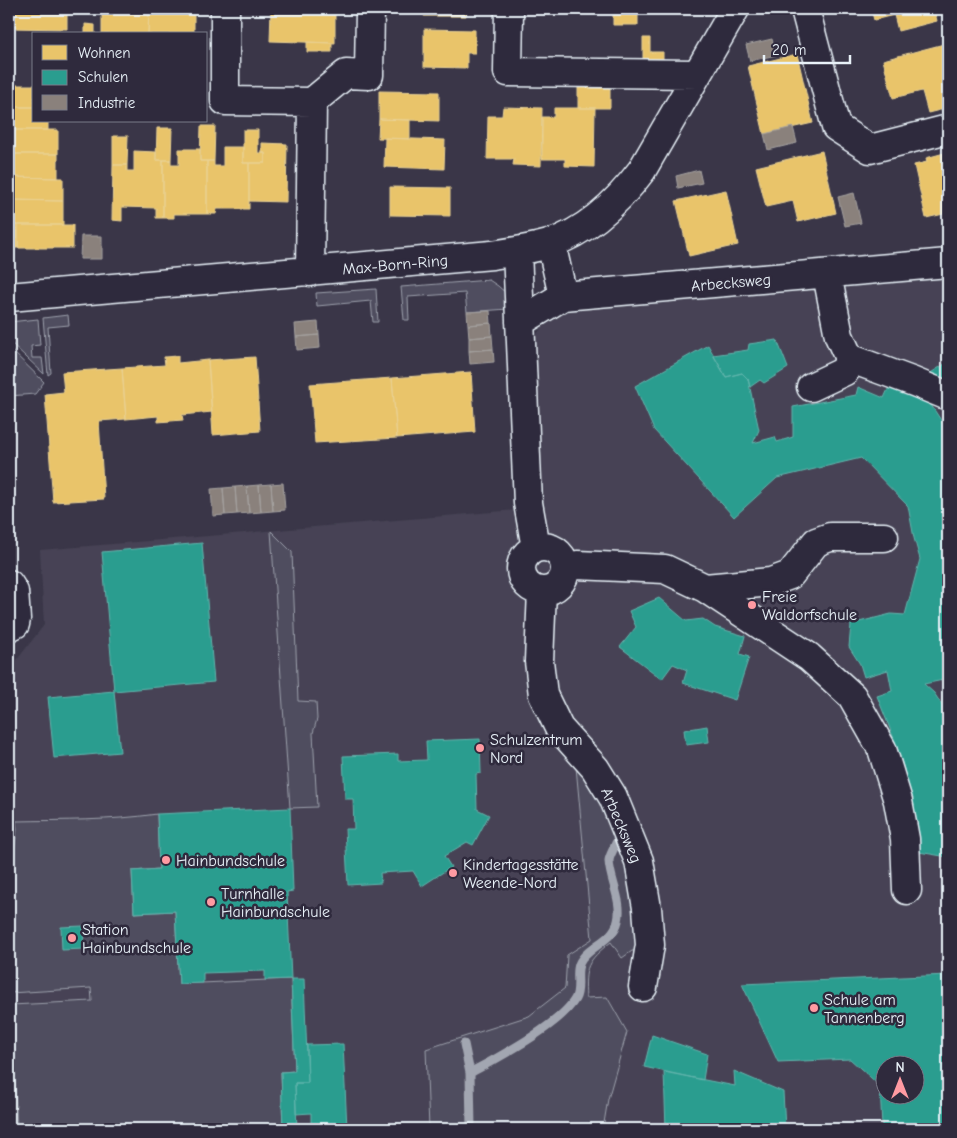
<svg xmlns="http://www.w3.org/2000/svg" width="957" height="1138" font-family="'Comic Neue',sans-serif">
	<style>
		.built { fill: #464354; fill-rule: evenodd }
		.green { fill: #504e5f; stroke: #9ca0ac }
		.homes { fill: #e9c46a; stroke: #e9d295 }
		.schools { fill: #2a9d8f; stroke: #63b6ae; fill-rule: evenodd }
		.industry { fill: #8a817c; stroke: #a6a3a1 }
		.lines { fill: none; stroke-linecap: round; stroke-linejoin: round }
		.stream { stroke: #a2a6b1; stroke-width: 9 }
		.minor-casing { stroke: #e8f1f8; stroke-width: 31 }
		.minor { stroke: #2f2a3d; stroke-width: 28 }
		.poi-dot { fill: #ff9aa2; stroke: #2f2a3d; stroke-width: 2 }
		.labels { text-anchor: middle; stroke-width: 5; stroke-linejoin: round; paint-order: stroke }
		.street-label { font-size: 16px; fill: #e8f1f8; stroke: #2f2a3d }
		.poi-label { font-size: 16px; fill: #e8f1f8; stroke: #2f2a3d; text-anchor: start }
	</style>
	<rect width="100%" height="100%" fill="#3a3648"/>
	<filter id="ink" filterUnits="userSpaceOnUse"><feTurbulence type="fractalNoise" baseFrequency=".02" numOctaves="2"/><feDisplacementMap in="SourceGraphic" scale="10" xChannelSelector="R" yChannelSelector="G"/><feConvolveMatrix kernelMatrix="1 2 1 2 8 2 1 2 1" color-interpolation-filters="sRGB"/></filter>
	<g filter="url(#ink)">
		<path class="built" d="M948,272V1129H17L9,962V890L17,829L9,670L44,625L40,550L541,508L533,341L546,320L567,306ZM884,1066H914V1096H884Z"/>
		<path class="green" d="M489,280L498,286L507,294L508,309L467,312L465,293L408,297L409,320H404L401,287Z
			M376,289L378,322H373L371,301L317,306L316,293Z
			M68,315L69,325L48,327L51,373L48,375L43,318Z
			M38,319L40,345L31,346L32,358H42L44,374L9,341V322Z
			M9,348L44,382L35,394L9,396Z
			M271,531L292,552L298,701L316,702L317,719L313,733L317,807L290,808Z
			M576,767L601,795L626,851L639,951H632L622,958L611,942C587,961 584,967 586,998L607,997L627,1032L608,1099L603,1129H429L426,1049L529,1016L565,988L567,955L592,939Z
			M157,814L159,869L132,871L134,913L175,911L179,984L291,979L295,1071L281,1072L283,1129H17L11,1005L92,1001L91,988L10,993L9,890L17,829L16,821C64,820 110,821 157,814Z"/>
		<path class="homes" d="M9,9H67V29L9,28Z
			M102,9H149L148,34H102Z
			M149,9H194V34H148Z
			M271,9H335V43L270,41Z
			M424,9H466V16H424Z
			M613,9H638V25H613Z
			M871,9H934L937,21L898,31L894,15L874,20Z
			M85,24L95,25V34H85Z
			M424,29L475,30V53H467V68L424,67Z
			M643,38H650V52H663V62H643Z
			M307,42L332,43V52H307Z
			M944,44L948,60V108L928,113L922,91L893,98L883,60Z
			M797,54L813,123L764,134L748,66Z
			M9,85H34V107H9Z
			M578,86L610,87V108H578Z
			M379,91L439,92V121L379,119Z
			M9,107H34V121H48V130H9Z
			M503,107L542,108L541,166L513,165L514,159H487L488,116H502Z
			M554,108H595L594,167L565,166V159H542V117H554Z
			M379,119L410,120V139L378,138Z
			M201,126H215L214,161H200Z
			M157,128H172L171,160H156Z
			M9,130H58V154H9Z
			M243,130H258V153H265V163H243Z
			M113,136H128L127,165H113Z
			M385,138L445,140L444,169L384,167Z
			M262,143L287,144L286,202L249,201V163H265V153H262Z
			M223,147H243V163H249V209H217L216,214H207V161H214V166H223Z
			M179,149H200V161H207V214H174V218H163V160H171V165H179Z
			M134,151L156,152V160H163V218H156V208L122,207V221L112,220L113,165H127V171H134Z
			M822,151L836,213L798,222L793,201L766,207L756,167Z
			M948,152V213L926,218L914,165L927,162L926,158Z
			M9,154H58V178L9,177Z
			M9,177L63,178V201L9,200Z
			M390,187L450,188V216L390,215Z
			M726,190L738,245L689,256L676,201Z
			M9,200L63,201V225H9Z
			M9,225H18V248H9Z
			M18,225H73V248H18Z
			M178,356V363L208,360L212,412L182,415L183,420L158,422V416L126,419L122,368L165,365L164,357Z
			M255,357L260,431L213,435L208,360Z
			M122,368L126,419L99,421L104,499L53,502L45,394L64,392L62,372Z
			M471,372L475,432L397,438L392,378Z
			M392,378L397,438L315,443L310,384Z"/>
		<path class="schools" d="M777,340L788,368L764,383L760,380L750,387L748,379L742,373L726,377L713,355L748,350L749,344Z
			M708,345L726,377L742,373L748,379L759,430L753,443L775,437L777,442L793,437V407L856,395L858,387L884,398L890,385L931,405L948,431V679L924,684L934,693L948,714V857L907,850V796L904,769L896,744L877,696L892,691L888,670L864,677L860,664L849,647L851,624L891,614L905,615L920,559L914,538L908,506L861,458L777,478L734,517L654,430L635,386Z
			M948,362V385L929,374Z
			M202,543L214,682L114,691L102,552Z
			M659,598L686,621L703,619L715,627L745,636L740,654L749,657L735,700L683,683L687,670L673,664L662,679L620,647L636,627L629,611Z
			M114,691L120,752L54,758L48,697Z
			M707,726L709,742L686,745L684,730Z
			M480,739L481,773L476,774L477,809L489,815L473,845L467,842L444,856L451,867L422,886L413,871L380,873L381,883L348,885L345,829H354L353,799H345L343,756L398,754V761L427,760L426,741Z
			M290,808L293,891L287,892L291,979L265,980V971L203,973V983L179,984L175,911L134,913L132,871L159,869L157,814Z
			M83,926L84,949L62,950L61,927Z
			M948,975V1129H879L882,1126L880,1086L850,1059L778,1062L742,984ZM884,1066H914V1096H884Z
			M291,979H304L308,1083H295L297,1129H283L281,1072L295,1071Z
			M652,1035L707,1054L703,1080L644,1067Z
			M343,1044L347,1129H311V1113L296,1114L295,1083H308L307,1045Z
			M734,1071L783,1092L785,1129H666L664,1072L735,1086Z"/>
		<path class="industry" d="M772,39L776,55L750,61L746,45Z
			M793,127L797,143L768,150L764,134Z
			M699,170L702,183L678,188L676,176Z
			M854,193L861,223L845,226L838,197Z
			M81,236H102V259H80Z
			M490,311L491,323L468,325L467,312Z
			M318,322L319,335L296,337L295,324Z
			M491,323L492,336L469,338L468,325Z
			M319,335L320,348L297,350L296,337Z
			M492,336L493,349L469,351V338Z
			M493,349L494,362L470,364L469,351Z
			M283,483L285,510L273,511L271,484Z
			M271,484L273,511L261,512L259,485Z
			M259,485L261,512L249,513L247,486Z
			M247,486L249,513L237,514L235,487Z
			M235,487L237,514L225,515L223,488Z
			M223,488L225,515L213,516L211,489Z"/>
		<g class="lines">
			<path class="stream" d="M464,1044L470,1073L471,1129
				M470,1073C497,1058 560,1025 575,999C582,987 573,970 582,959C592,945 614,939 618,921C623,901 610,881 609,861C609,856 614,849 616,843"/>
			<g class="minor-casing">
				<path id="minor" d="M225,9V101L312,102
					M509,9L508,72L697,74
					M805,9L836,127L870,149L948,129
					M551,243L563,296
					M517,251L528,503L536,548
					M310,272L312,102L346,74L369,75L370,9
					M9,297L492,255C512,252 531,249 549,244C588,231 618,202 642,170L735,9
					M520,322L563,296L948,263
					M849,358L914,382L948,396
					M811,387L845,371L849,358L839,336L827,274
					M521 569a22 22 0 1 1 44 0a22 22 0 1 1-44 0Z
					M565,568L577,565L665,569L705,588L771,582L790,575L816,542L830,537H884
					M9,584L14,592L16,619L15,624L9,627
					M705,588L809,657L852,696L882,749L898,801L905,839L907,890
					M542,591L539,661L543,695L559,728L595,768L613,797L639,861L647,908L650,945L643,987"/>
			</g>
			<use href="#minor" class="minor"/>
		</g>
	</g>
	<g class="poi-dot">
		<circle cx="752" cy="605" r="5"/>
		<circle cx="480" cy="748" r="5"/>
		<circle cx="166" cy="860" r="5"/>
		<circle cx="453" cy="873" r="5"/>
		<circle cx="211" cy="902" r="5"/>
		<circle cx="72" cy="938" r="5"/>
		<circle cx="814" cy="1008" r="5"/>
	</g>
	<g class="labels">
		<g class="street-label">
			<text transform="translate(395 264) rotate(-5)" y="6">Max-Born-Ring</text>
			<text transform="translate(731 282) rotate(-5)" y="6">Arbecksweg</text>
			<text transform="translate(622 825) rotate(67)" y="6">Arbecksweg</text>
		</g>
		<g class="poi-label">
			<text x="762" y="602">Freie<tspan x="762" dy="18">Waldorfschule</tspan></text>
			<text x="490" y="745">Schulzentrum<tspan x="490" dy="18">Nord</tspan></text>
			<text x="176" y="866">Hainbundschule</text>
			<text x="463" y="870">Kindertagesstätte<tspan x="463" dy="18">Weende-Nord</tspan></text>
			<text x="221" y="899">Turnhalle<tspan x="221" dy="18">Hainbundschule</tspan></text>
			<text x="82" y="935">Station<tspan x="82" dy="18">Hainbundschule</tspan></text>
			<text x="824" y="1005">Schule am<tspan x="824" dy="18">Tannenberg</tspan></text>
		</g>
	</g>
	<rect width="957" height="1138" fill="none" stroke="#2f2a3d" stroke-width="30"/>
	<rect x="15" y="15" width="927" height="1108" fill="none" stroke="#e8f1f8" stroke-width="2" filter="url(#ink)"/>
	<rect x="32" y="32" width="175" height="90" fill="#2f2a3d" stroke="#797a88"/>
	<rect x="42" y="45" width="25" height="15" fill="#e9c46a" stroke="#797a88"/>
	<text x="78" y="58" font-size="15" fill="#e8f1f8">Wohnen</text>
	<rect x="42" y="70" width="25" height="15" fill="#2a9d8f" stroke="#797a88"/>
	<text x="78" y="82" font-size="15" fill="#e8f1f8">Schulen</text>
	<rect x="42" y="95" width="25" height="15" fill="#8a817c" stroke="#797a88"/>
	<text x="78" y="108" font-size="15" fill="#e8f1f8">Industrie</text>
	<g transform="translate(900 1080)"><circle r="24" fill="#2f2a3d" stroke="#797a88"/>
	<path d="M0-4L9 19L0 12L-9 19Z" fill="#ff9aa2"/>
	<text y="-8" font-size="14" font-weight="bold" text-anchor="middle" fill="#e8f1f8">N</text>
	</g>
	<path d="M764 55v8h86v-8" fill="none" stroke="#e8f1f8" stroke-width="2.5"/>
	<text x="772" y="55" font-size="15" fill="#e8f1f8" stroke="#2f2a3d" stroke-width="4" paint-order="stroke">20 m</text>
</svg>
